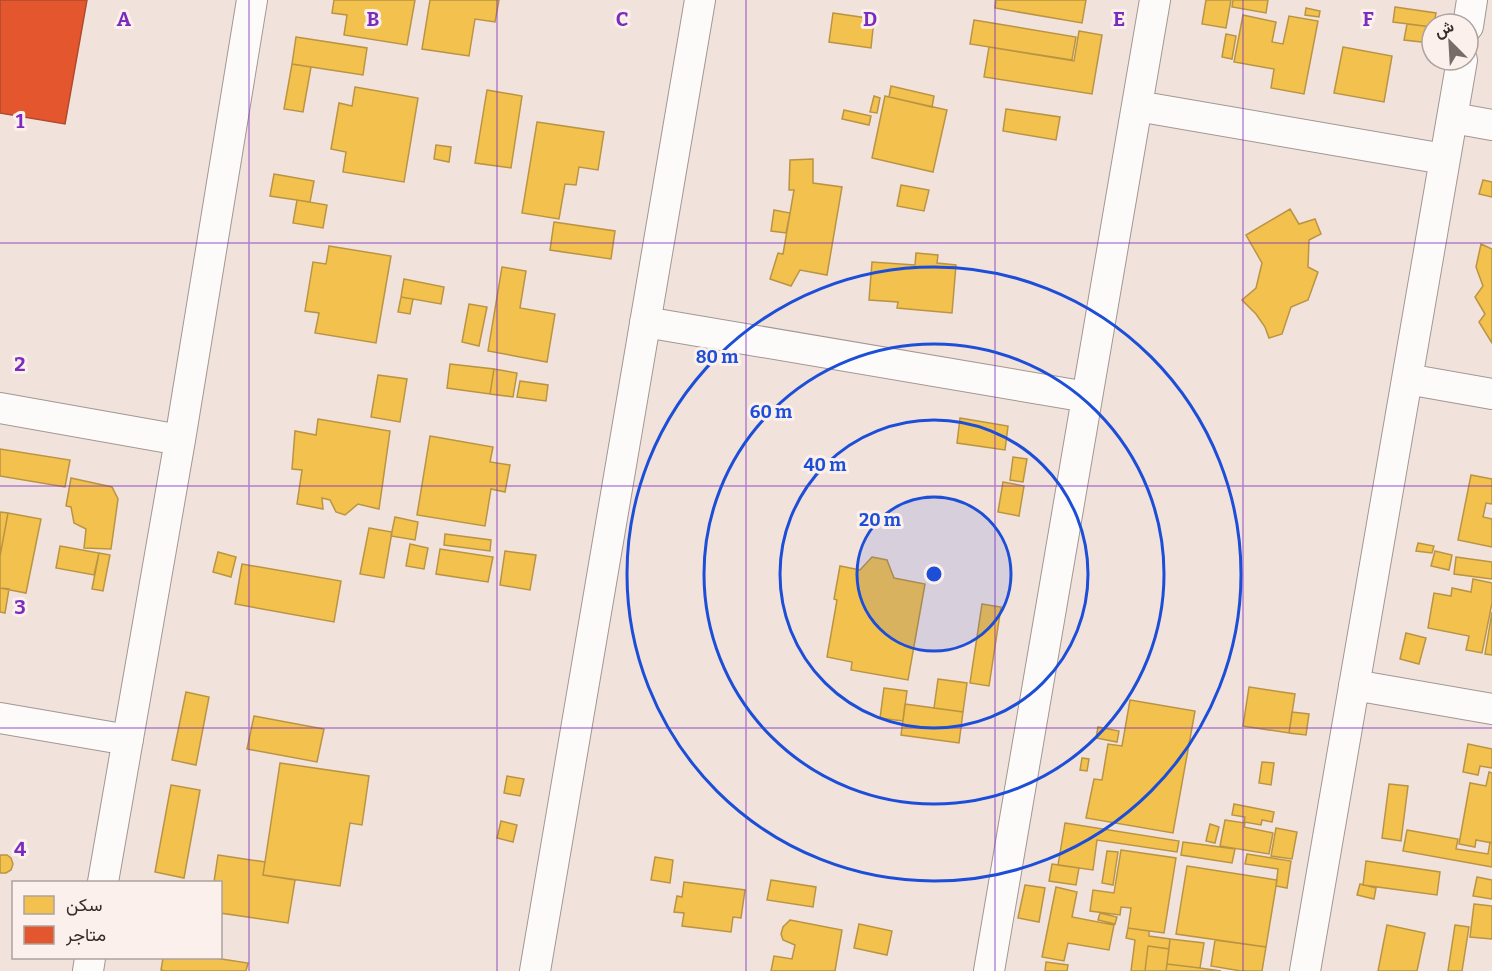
<svg xmlns="http://www.w3.org/2000/svg" width="1492" height="971" font-family="Bitter,Vazirmatn,serif">
	<style>
		.homes { fill: #f2c14e; stroke: #ba9443; stroke-width: 1.5 }
		.shops { fill: #e4572e; stroke: #b04a2c; stroke-width: 1.5 }
		.lines { fill: none; stroke-linecap: round; stroke-linejoin: round }
		.minor-casing { stroke: #a29793; stroke-width: 32 }
		.minor { stroke: #fdfbfa; stroke-width: 30 }
		.grid { fill: none; stroke: #7b2cbf; stroke-width: 1.5; stroke-opacity: 0.55 }
		.ring { fill: none; stroke: #1d4ed8; stroke-width: 3 }
		.grid-label { font-size: 20px; text-anchor: middle; font-weight: bold; fill: #7b2cbf; stroke: #fbf0eb; stroke-width: 6; stroke-linejoin: round; paint-order: stroke }
		.centre { fill: #1d4ed8; stroke: #fbf0eb; stroke-width: 3 }
		.ring-label { font-size: 18px; text-anchor: middle; font-weight: bold; fill: #1d4ed8; stroke: #fbf0eb; stroke-width: 6; stroke-linejoin: round; paint-order: stroke }
	</style>
	<rect width="100%" height="100%" fill="#f1e2dc"/>
	<path class="homes" d="M334,0H415L407,45L344,35L347,15L332,13Z
		M430,0H499L495,22L475,19L469,56L422,49Z
		M996,0H1086L1082,23L995,8Z
		M1206,0H1231L1226,28L1202,24Z
		M1233,0H1268L1266,13L1232,7Z
		M1395,7L1436,13L1434,24H1432V27L1393,22Z
		M1306,8L1320,11L1319,17L1305,15Z
		M833,13L874,19L871,48L829,42Z
		M1243,15L1276,22L1272,42L1283,44L1289,16L1318,21L1304,94L1271,88L1274,69L1234,62Z
		M974,20L1076,37L1072,60L970,44Z
		M1407,24L1432,27L1430,43L1404,40Z
		M1079,31L1102,35L1092,94L984,77L989,47L1074,61Z
		M1226,34L1236,36L1232,59L1222,57Z
		M296,37L367,48L363,75L292,64Z
		M1343,47L1392,56L1384,102L1334,93Z
		M292,64L311,67L303,112L284,109Z
		M891,86L934,96L932,107L889,97Z
		M355,87L418,98L404,182L343,172L346,152L331,149L339,103L352,106Z
		M487,90L522,96L511,168L475,163Z
		M874,96L880,98L877,113L870,112Z
		M885,96L947,110L933,172L872,158Z
		M1006,109L1060,117L1056,140L1003,131Z
		M844,110L871,116L869,125L842,119Z
		M537,122L604,132L598,170L579,167L576,185L565,184L559,219L522,213Z
		M436,145L451,147L449,162L434,159Z
		M813,159V183L842,187L827,275L800,270L791,286L770,279L778,253L783,254L794,190H789L790,160Z
		M274,174L314,181L310,202L270,196Z
		M1483,180L1492,182V197L1479,194Z
		M901,185L929,190L924,211L897,206Z
		M297,200L327,205L323,228L293,223Z
		M1290,209L1299,224L1315,219L1321,234L1309,240L1308,267L1318,272L1308,300L1291,307L1282,334L1269,338L1265,327L1256,314L1242,300L1256,288L1262,263L1246,235Z
		M774,210L790,213L786,233L771,231Z
		M554,222L615,231L611,259L550,250Z
		M1481,244L1492,249V343L1479,322L1485,314L1475,297L1483,286L1476,267Z
		M329,246L391,256L376,343L315,333L319,313L305,311L313,262L326,264Z
		M916,253L938,255L937,263L956,265L952,313L897,308L898,302L869,300L872,262L915,265Z
		M502,267L526,271L520,308L555,314L547,362L488,351Z
		M404,279L444,287L441,304L401,297Z
		M401,297L413,299L410,314L398,312Z
		M469,304L487,307L479,346L462,342Z
		M450,364L494,369L490,394L447,388Z
		M494,369L517,373L513,397L490,394Z
		M378,375L407,379L400,422L371,417Z
		M520,381L548,385L546,401L517,397Z
		M960,418L1008,426L1005,450L957,443Z
		M318,419L390,431L379,509L358,504L345,515L336,512L330,500L322,498L323,509L297,504L302,470L292,469L295,431L316,435Z
		M430,436L493,447L490,462L510,465L505,492L491,489L485,526L417,515Z
		M0,449L70,460L65,487L0,476Z
		M1013,457L1027,459L1023,482L1010,480Z
		M1471,475L1492,479V504L1486,503L1483,517L1492,519V547L1458,540Z
		M71,478L112,487L118,499L111,549L84,548L86,529L74,523L71,507L66,506Z
		M1003,482L1024,486L1019,516L998,512Z
		M0,512L8,513L0,556Z
		M8,513L41,519L26,593L0,588V556Z
		M395,517L418,522L415,540L391,536Z
		M369,528L392,532L384,578L360,574Z
		M445,534L491,540L490,551L444,545Z
		M1418,543L1434,546L1432,553L1416,551Z
		M410,544L428,548L424,569L406,566Z
		M60,546L99,553L94,575L56,568Z
		M440,549L493,557L488,582L436,574Z
		M505,551L536,555L530,590L500,585Z
		M1435,551L1452,555L1449,570L1431,566Z
		M218,552L236,557L231,577L213,572Z
		M99,553L110,555L103,591L92,589Z
		M872,557L887,560L894,578L925,584L908,680L851,670L852,662L827,657L837,600L834,599L840,566L860,570Z
		M1456,557L1492,562V579L1454,574Z
		M242,564L341,581L334,622L235,604Z
		M1473,579L1492,583V603L1482,653L1466,650L1469,636L1428,628L1434,593L1451,596L1452,588L1471,592Z
		M0,588L9,589L5,613L0,612Z
		M982,604L1001,607L989,686L970,683Z
		M1492,612V655L1485,654Z
		M1406,633L1426,638L1419,664L1400,659Z
		M938,679L967,683L963,712L934,708Z
		M1249,687L1295,694L1289,733L1243,726Z
		M884,688L907,691L903,721L880,718Z
		M186,692L209,697L196,765L172,760Z
		M1130,700L1195,711L1173,833L1086,818L1094,779L1102,780L1108,744L1122,746Z
		M905,704L963,712L959,743L901,735Z
		M1292,712L1309,714L1306,735L1289,733Z
		M254,716L324,729L317,762L247,749Z
		M1098,727L1119,731L1117,742L1096,738Z
		M1468,744L1492,749V768L1480,766L1478,775L1463,772Z
		M1082,758L1089,759L1087,771L1080,770Z
		M1262,762L1274,763L1271,785L1259,783Z
		M280,763L369,776L362,825L350,823L340,886L263,875Z
		M1489,772L1492,773V843L1476,840L1475,847L1459,844L1470,783L1486,786Z
		M507,776L524,779L520,796L504,793Z
		M1389,784L1408,786L1401,841L1382,838Z
		M171,785L200,790L184,878L155,872Z
		M1234,804L1274,812L1272,822L1262,820L1261,825L1244,822L1245,817L1232,815Z
		M1225,820L1245,823L1244,827L1273,833L1269,854L1220,846Z
		M501,821L517,825L513,842L497,838Z
		M1065,823L1179,841L1177,852L1097,840L1093,870L1058,865Z
		M1210,824L1219,827L1215,843L1206,841Z
		M1276,828L1297,832L1292,859L1271,856Z
		M1407,830L1458,839L1456,849L1488,854L1490,842L1492,843V867L1403,851Z
		M1183,842L1235,849L1232,863L1181,855Z
		M1121,850L1176,858L1164,933L1128,928L1131,908L1121,907L1120,915L1090,911L1093,890L1114,893Z
		M1107,851L1118,852L1113,885L1102,883Z
		M1247,854L1291,861L1287,888L1276,886L1278,869L1245,864Z
		M0,855H7L11,858L13,864L11,870L6,873H0Z
		M218,855L265,862L263,875L295,880L288,923L220,913V882H214Z
		M655,857L673,860L670,883L651,880Z
		M1366,861L1440,872L1437,895L1363,885Z
		M1052,864L1079,868L1076,885L1049,881Z
		M1187,866L1277,880L1266,947L1176,934Z
		M1477,877L1492,880V899L1473,896Z
		M771,880L816,887L813,907L767,900Z
		M684,882L745,890L741,918L733,917L731,932L682,926L684,913L674,912L677,896L682,897Z
		M1360,884L1376,888L1374,899L1357,895Z
		M1025,885L1045,888L1039,922L1018,918Z
		M1056,887L1077,892L1072,917L1114,925L1109,950L1068,943L1064,961L1042,957Z
		M1474,904L1492,906V939L1470,937Z
		M1100,913L1117,917L1115,924L1098,920Z
		M790,920L842,930L835,971H771L774,956L792,959L795,945L783,940L781,934L783,927Z
		M859,924L892,931L887,955L854,948Z
		M1387,925L1425,933L1417,971H1378Z
		M1455,925L1469,927L1462,971H1448Z
		M1128,928L1149,931V936L1170,939L1169,949L1148,946L1145,971H1131L1135,940L1126,938Z
		M1170,939L1204,943L1200,968L1167,964Z
		M1215,940L1266,947L1262,971H1241L1211,966Z
		M1148,946L1169,949L1166,971H1145Z
		M163,958H215L248,963L246,971H165L161,970Z
		M1046,962L1068,965L1067,971H1045Z
		M1167,964L1200,968L1221,971H1166Z"/>
	<path class="shops" d="M0,0H87L65,124L0,113Z"/>
	<g class="lines">
		<g class="minor-casing">
			<path id="minor" d="M1468,26L1472,0
				M1137,106L1444,159
				M1453,118L1492,125
				M645,322L1087,397
				M1407,379L1492,394
				M0,408L180,440
				M1354,685L1492,709
				M0,718L128,740
				M103,882L180,440L252,0
				M88,971L90,958
				M535,971L700,0
				M989,971L1155,0
				M1305,971L1462,60"/>
		</g>
		<use href="#minor" class="minor"/>
	</g>
	<path class="grid" d="M249,0V971M497,0V971M746,0V971M995,0V971M1243,0V971M0,243H1492M0,486H1492M0,728H1492"/>
	<circle cx="934" cy="574" r="77" fill="#1d4ed8" fill-opacity=".12"/>
	<g class="ring">
		<circle cx="934" cy="574" r="77"/>
		<circle cx="934" cy="574" r="154"/>
		<circle cx="934" cy="574" r="230"/>
		<circle cx="934" cy="574" r="307"/>
	</g>
	<g class="grid-label">
		<text x="124" y="26">A</text>
		<text x="373" y="26">B</text>
		<text x="622" y="26">C</text>
		<text x="870" y="26">D</text>
		<text x="1119" y="26">E</text>
		<text x="1368" y="26">F</text>
		<text x="20" y="128">1</text>
		<text x="20" y="371">2</text>
		<text x="20" y="614">3</text>
		<text x="20" y="856">4</text>
	</g>
	<circle cx="934" cy="574" r="9" class="centre"/>
	<g class="ring-label">
		<text x="717" y="363">80 m</text>
		<text x="771" y="418">60 m</text>
		<text x="825" y="471">40 m</text>
		<text x="880" y="526">20 m</text>
	</g>
	<rect x="12" y="881" width="210" height="78" fill="#fbf0eb" stroke="#ada29d" stroke-width="1.5"/>
	<rect x="24" y="896" width="30" height="18" fill="#f2c14e" stroke="#ada29d" stroke-width="1.5"/>
	<text x="66" y="911" font-size="18" fill="#372c28">سكن</text>
	<rect x="24" y="926" width="30" height="18" fill="#e4572e" stroke="#ada29d" stroke-width="1.5"/>
	<text x="66" y="941" font-size="18" fill="#372c28">متاجر</text>
	<g transform="translate(1450 42) rotate(336)"><circle r="28" fill="#fbf0eb" stroke="#ada29d" stroke-width="1.5"/>
	<path d="M0-4.5L10 22L0 15L-10 22Z" fill="#786c67"/>
	<text y="-9" font-size="16" font-weight="bold" text-anchor="middle" fill="#372c28">ش</text>
	</g>
</svg>
